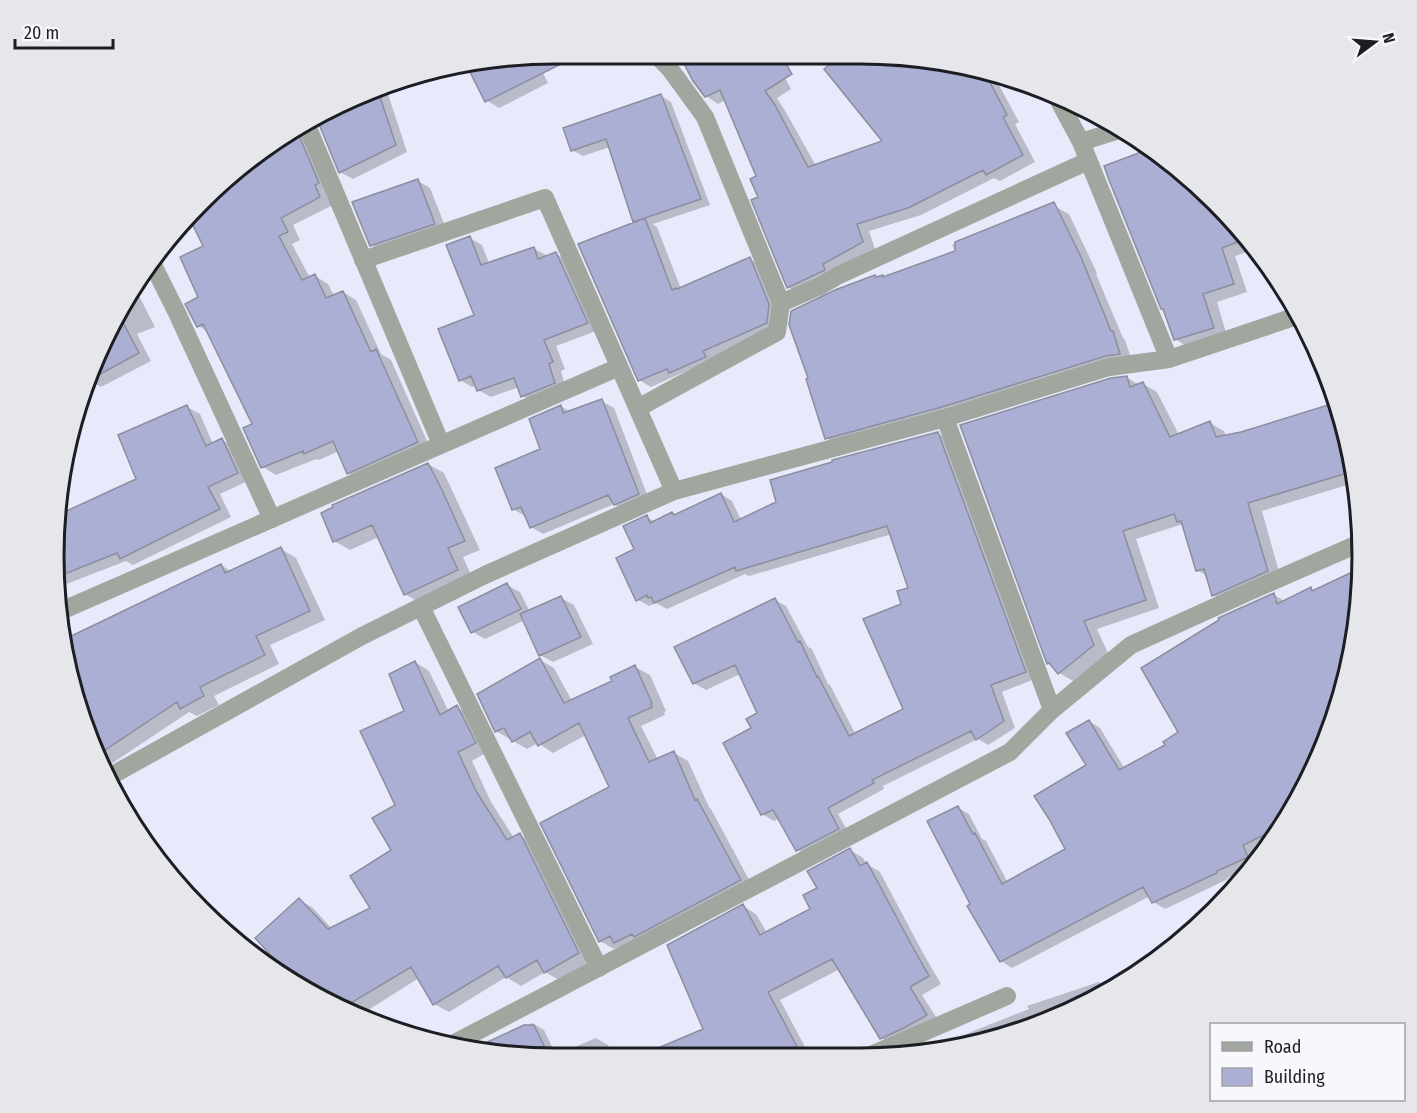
<svg xmlns="http://www.w3.org/2000/svg" width="1417" height="1113" font-family="'Fira Sans Condensed',sans-serif">
	<style>
		.shadow { fill: #0003 }
		.building { fill: #abafd4; stroke: #8c8e9e; stroke-width: 1.5 }
		.lines { fill: none; stroke-linecap: round; stroke-linejoin: round }
		.street { stroke: #a1a69f; stroke-width: 18 }
		.rim { fill: none; stroke: #1d1e24; stroke-width: 3 }
	</style>
	<rect width="100%" height="100%" fill="#e8eafc"/>
	<path class="shadow" d="M698,54L773,55L791,89L777,98L787,114L816,166L884,142L826,69L844,55H893L1011,79L999,85L1019,122L1015,124L1035,162L1000,181L994,178L921,215L869,231L875,249L801,294L788,287L760,198L758,177L725,100L718,104L706,96Z
		M535,57L548,83L499,108L486,100L469,66Z
		M386,88L407,152L353,179L340,172L316,117Z
		M661,96L671,102L710,205L653,224L657,227L681,289L750,259L762,266L779,329L651,387L639,380L638,223L635,221L610,147L583,156L572,150Z
		M298,127L307,133L333,205L293,225L300,240L292,244L310,278L315,276L328,284L334,296L343,292L356,300L381,354L391,360L431,450L362,480L348,473L339,451L319,460L316,459L276,475L263,467L254,425L209,332L198,326L187,305L200,298L205,247L201,201Z
		M1151,150L1167,158L1239,225L1255,249L1235,256L1247,292L1217,302L1227,336L1189,348L1175,339L1165,309L1106,166Z
		M418,181L430,188L447,231L384,252L371,245Z
		M1046,207H1056L1069,214L1097,273L1096,274L1123,338L1125,340L1132,361L839,445L826,438L875,276L878,278L882,277L885,278L956,252L952,245Z
		M470,238L482,245L489,263L533,248L546,255L547,257L556,254L569,261L599,330L556,346L565,369L561,371L566,390L535,403L523,396L519,387L491,397L478,390L477,385L472,387L460,380L476,316Z
		M135,288L155,327L137,334L151,361L101,387L90,380L121,306Z
		M1312,340L1336,395L1357,482L1262,511L1281,579L1227,603L1213,595L1207,576L1197,570L1183,524L1136,539L1159,608L1097,629L1108,653L1073,681L1059,673L1053,665L1048,663L1127,378L1140,385L1143,384L1157,392L1179,435L1210,423L1224,431L1226,436L1332,405L1309,342Z
		M601,401L614,408L650,502L627,512L614,504L543,534L531,527L527,517L513,509L542,450L561,406L570,412Z
		M187,407L200,414L213,444L222,440L235,447L250,480L220,494L231,517L133,565L126,561L64,585L57,581L54,557L59,515L82,506L138,479Z
		M938,433L949,440L1037,678L1002,692L1015,728L988,745L978,739L883,786L884,789L838,814L850,835L809,857L798,850L780,818L774,821L762,814L753,728L759,714L740,674L706,690L694,683L775,600L786,606L808,647L812,649L828,684L830,685L856,735L905,710L903,605L910,589L892,534L749,576L745,574L667,609L656,603L649,606L638,600L636,550L647,517L655,522L672,514L676,516L721,494L732,501L741,520Z
		M428,464L444,473L480,550L463,557L473,579L420,603L405,594L379,537L350,550L334,541Z
		M281,549L296,558L325,620L270,645L279,664L214,696L219,705L197,716L189,712L105,768L71,687L64,632L73,637L221,565L232,572Z
		M1361,570L1362,589L1346,686L1311,778L1271,844L1254,851L1259,863L1227,878L1228,879L1165,909L1153,902L1150,896L1012,968L1001,961L972,904L958,808L969,814L982,839L986,841L1008,883L1067,850L1088,766L1089,721L1100,728L1125,769L1167,746L1180,733L1274,595L1285,601L1311,589L1315,591Z
		M507,585L520,592L530,612L561,598L574,605L593,644L553,662L540,655L525,620L485,639L473,632Z
		M540,660L554,668L572,701L614,681L635,667L650,675L666,711L664,712L665,715L641,726L658,760L674,753L688,761L709,807L711,809L754,889L614,949L600,941L611,788L586,735L553,753L538,743L527,749L496,731Z
		M415,662L429,671L449,712L457,707L471,715L489,751L472,761L491,802L514,838L520,835L534,843L592,962L559,980L545,972L521,986L506,977L449,1012L434,1004L419,978L357,1017L303,988L299,900L313,908L332,929L372,908L393,850L406,712Z
		M850,850L863,858L867,864L880,872L923,953L941,984L922,995L940,1023L894,1045L881,1038L840,969L780,1000L811,1058L640,1059L705,1029L743,906L756,914L767,933L812,909L819,888Z
		M1099,982L1111,989L1113,991L1022,1032L904,1056L903,1055L941,1039L946,1042L1029,1009L1027,1006Z
		M532,1023L544,1030L556,1055L596,1038L608,1045L614,1059H556L492,1053L488,1044Z"/>
	<path class="building" d="M556,54H577V56L485,102L467,66Z
		M679,54L781,55L792,74L765,91L775,105L808,167L882,141L824,69L841,55H893L985,73L1007,115L1003,117L1023,155L986,175L983,170L908,208L857,224L863,242L823,264L825,270L787,288L751,200L758,197L750,179L756,176L720,90L705,97L693,81Z
		M378,91L396,145L339,173L316,117Z
		M661,94L701,199L633,222L606,139L571,151L563,128Z
		M296,128L319,183L315,185L320,197L281,218L288,232L279,236L302,280L315,274L326,298L343,291L371,352L376,349L418,442L347,474L333,441L304,454L303,451L261,468L243,428L252,424L203,324L197,327L185,304L198,297L180,257L203,246L189,217L201,201Z
		M1149,149L1167,158L1239,226L1248,238L1222,248L1234,284L1203,294L1214,328L1174,340L1163,309H1161L1109,180L1104,166Z
		M418,179L435,224L370,246L352,202Z
		M1054,202L1081,257L1111,331H1113L1120,354L1106,356L942,407L825,439L806,379L808,378L789,325L791,311L835,290L875,275L876,277L883,275V277L955,251V242Z
		M645,218L672,290L676,288L677,289L750,257L769,304L767,323L703,351L706,357L669,373L667,369L638,381L578,244Z
		M470,236L481,265L534,247L538,259L556,252L588,323L544,340L553,362L549,364L555,383L521,397L514,378L477,391L471,376L459,381L438,329L474,315L446,245Z
		M118,313L139,353L91,379L107,340Z
		M1127,376L1130,387L1143,382L1170,437L1210,421L1216,437L1241,432L1338,402L1354,471L1248,503L1268,571L1212,596L1204,569L1196,571L1181,521L1177,522L1174,514L1123,531L1146,600L1084,621L1094,645L1058,674L1049,663L1047,664L960,425L1111,378Z
		M602,399L639,494L614,505L608,495L530,528L521,507L512,510L495,468L540,449L529,419L561,405L563,413Z
		M187,405L206,446L222,438L238,473L208,487L220,509L120,559L117,553L57,577L54,557L60,514L136,479L118,435Z
		M938,432L1026,672L991,685L1004,721L976,740L971,731L872,780L874,783L828,808L839,829L796,851L773,810L761,815L723,743L751,728L746,719L757,713L735,665L693,684L674,647L775,598L798,642L800,641L817,677L818,676L849,736L903,709L863,619L901,604L897,591L908,588L887,526L736,571L735,567L654,603L651,597L648,598L647,595L636,601L616,558L634,549L623,526L647,515L650,523L672,512L674,515L721,493L734,522L776,502L770,480L832,462V460Z
		M428,463L442,490L465,541L448,548L458,570L404,595L372,525L333,542L321,513L333,507L332,505Z
		M281,547L310,611L256,636L265,655L200,687L204,696L180,709L177,702L99,754L71,687L65,639L221,564L225,573Z
		M1361,568L1362,589L1346,686L1311,778L1281,827L1243,845L1248,857L1217,871V873L1152,903L1143,887L1000,962L967,906L970,904L927,821L958,806L973,834L975,833L1002,884L1065,849L1049,819L1034,796L1086,765L1066,733L1089,720L1119,770L1165,745L1163,742L1178,732L1141,668L1219,620L1218,618L1274,593L1277,604L1311,587L1312,591Z
		M507,583L521,609L471,633L458,607Z
		M561,596L581,637L539,656L520,614Z
		M540,658L564,703L612,681L610,677L635,665L652,703L651,704L652,707L628,718L649,762L674,751L695,800L697,799L741,880L634,937L632,934L614,943L610,936L599,942L540,823L609,787L579,723L538,746L530,732L512,742L504,728L495,732L477,694Z
		M415,661L440,715L457,705L476,743L458,752L476,791L507,840L520,833L579,953L544,973L537,960L506,978L498,966L433,1005L411,967L341,1009L299,986L255,938L299,898L328,929L370,908L350,876L391,850L372,818L395,805L360,731L404,711L389,674Z
		M850,848L860,866L867,862L911,944L929,976L910,987L927,1015L904,1028L880,1039L832,959L768,992L803,1058L632,1059L703,1029L667,945L743,904L760,935L810,909L803,895L817,888L807,871Z
		M524,1025H534L550,1058L470,1050Z"/>
	<g class="lines">
		<path class="street" d="M655,54L670,69L705,117L781,303
			M1059,101L1081,142L1169,359
			M305,121L441,444
			M1081,142L1116,131
			M363,260L545,198L674,491
			M153,265L177,313L272,519
			M638,408L777,332L781,303L820,286L839,275L1088,161
			M945,418L1052,710
			M421,607L599,968
			M61,611L619,367
			M109,777L362,636L487,574L674,491L945,418L1109,367L1169,359L1300,315
			M449,1046L1010,752L1052,710L1131,645L1248,592L1360,543
			M864,1058L1007,996"/>
	</g>
	<path d="M0 0H1417V1113H0ZM556 64H860A492 492 0 0 1 1352 556V556A492 492 0 0 1 860 1048H556A492 492 0 0 1 64 556V556A492 492 0 0 1 556 64Z" fill="#e6e7eb" fill-rule="evenodd"/>
	<path class="rim" d="M556 64H860A492 492 0 0 1 1352 556V556A492 492 0 0 1 860 1048H556A492 492 0 0 1 64 556V556A492 492 0 0 1 556 64Z"/>
	<rect x="1210" y="1023" width="195" height="78" fill="#f8f8fc" stroke="#a0a1a6" stroke-width="1.5"/>
	<rect x="1222" y="1042" width="30" height="9" fill="#a1a69f" stroke="#a0a1a6" stroke-width="1.5"/>
	<text x="1264" y="1053" font-size="18" fill="#1d1e24">Road</text>
	<rect x="1222" y="1068" width="30" height="18" fill="#abafd4" stroke="#a0a1a6" stroke-width="1.5"/>
	<text x="1264" y="1083" font-size="18" fill="#1d1e24">Building</text>
	<g transform="translate(1375 42) rotate(74)" stroke="#f8f8fc" stroke-width="4.5" paint-order="stroke">
	<path d="M0-4.5L10 22L0 15L-10 22Z" fill="#1d1e24"/>
	<text y="-9" font-size="16" font-weight="bold" text-anchor="middle" fill="#1d1e24">N</text>
	</g>
	<path d="M15 39v9h98v-9" fill="none" stroke="#1d1e24" stroke-width="3"/>
	<text x="24" y="39" font-size="18" fill="#1d1e24" stroke="#f8f8fc" stroke-width="4.5" paint-order="stroke">20 m</text>
</svg>
